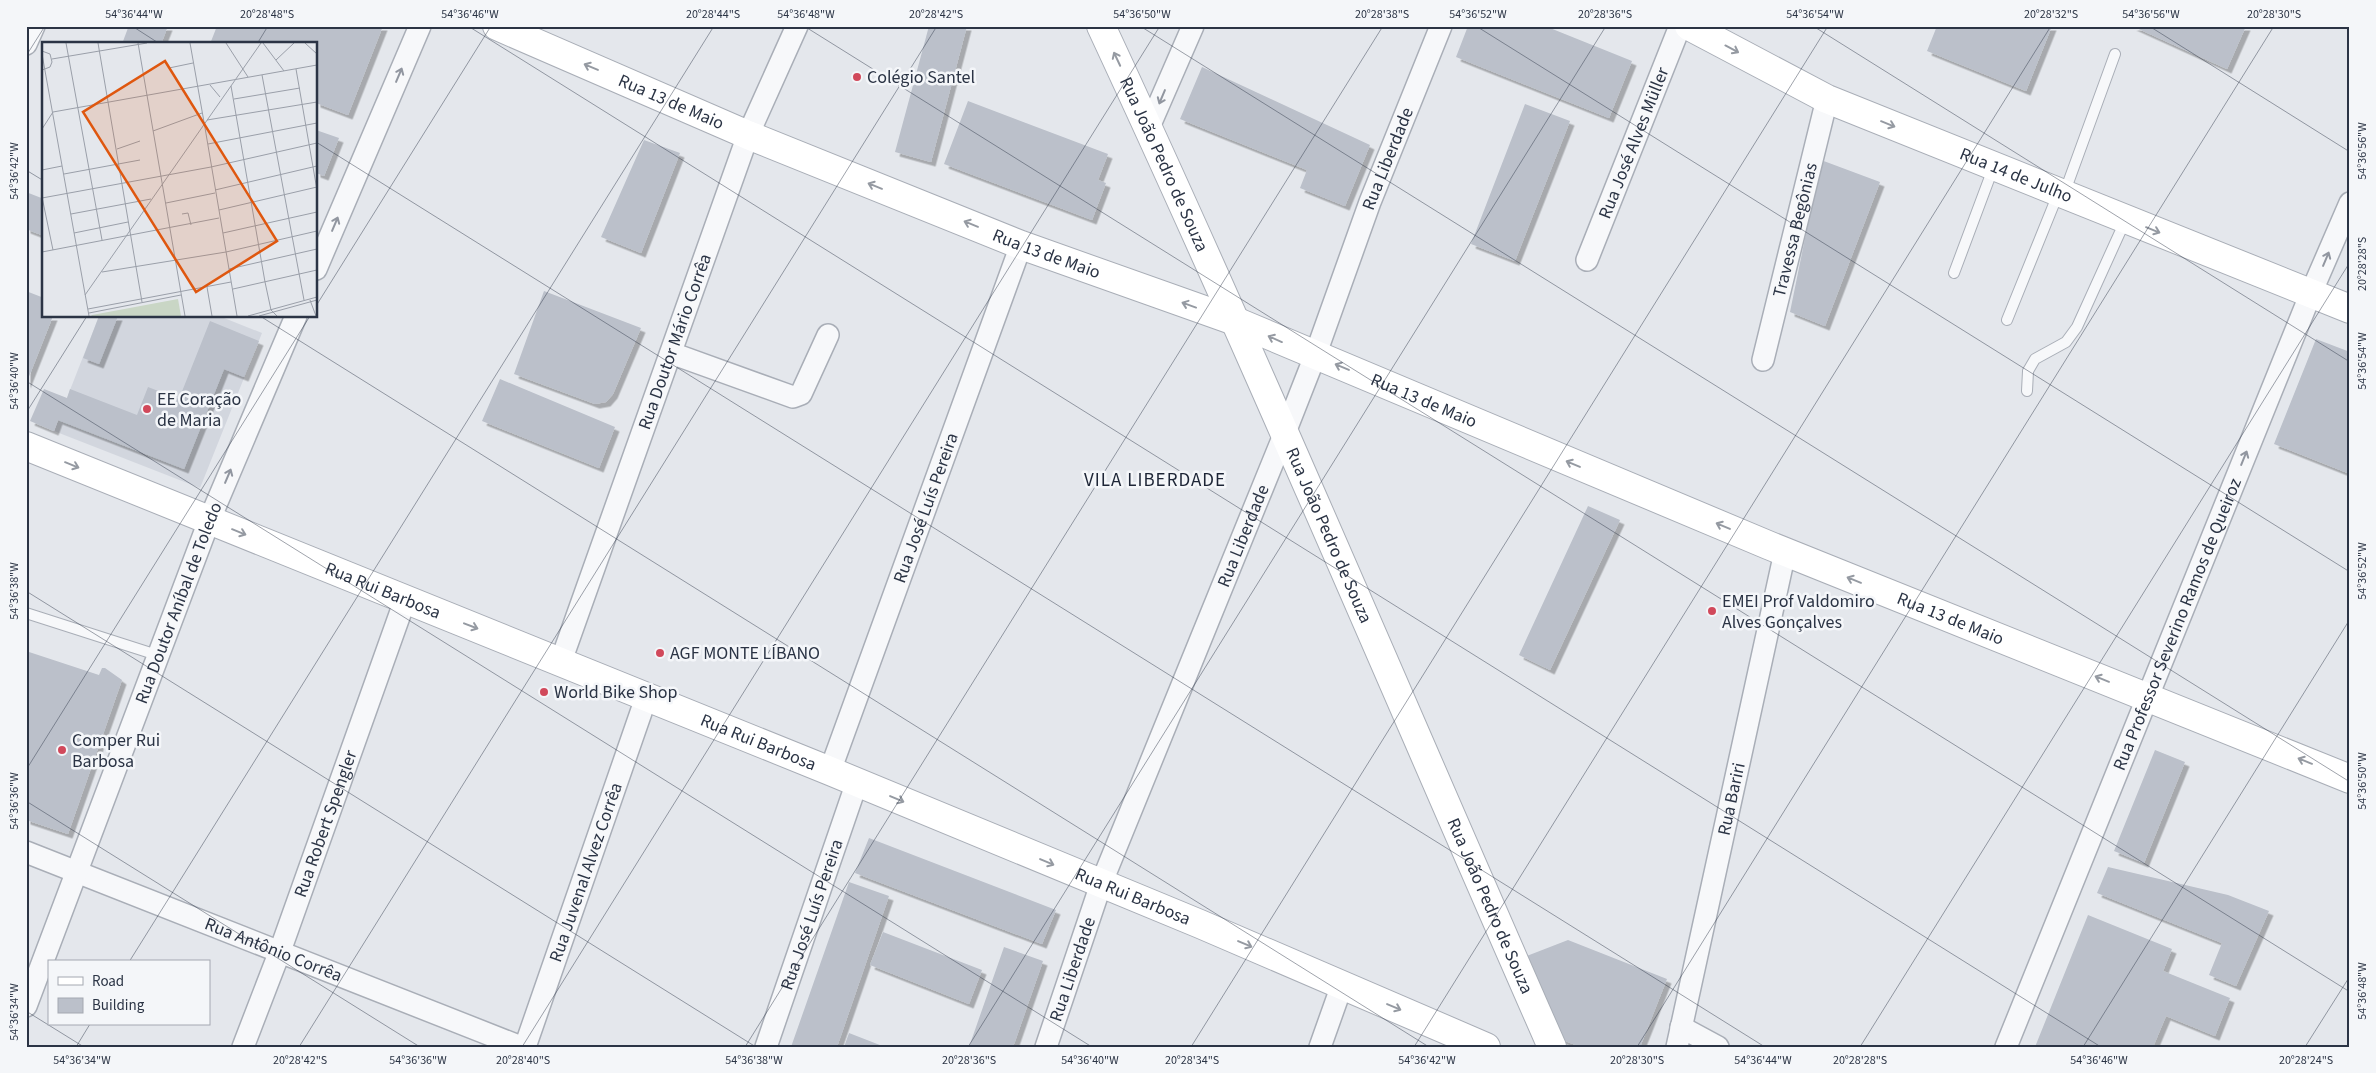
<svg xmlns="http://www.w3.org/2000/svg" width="2376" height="1073" font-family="'Source Sans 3',sans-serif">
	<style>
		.built { fill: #d2d6de }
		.building { fill: #bbc0ca; filter: url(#shadow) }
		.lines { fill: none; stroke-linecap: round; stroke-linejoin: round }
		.lane-casing { stroke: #a9aeb7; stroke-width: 12 }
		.street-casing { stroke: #a9aeb7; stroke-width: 24 }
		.secondary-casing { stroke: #a9aeb7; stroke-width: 30 }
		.lane { stroke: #f7f8fa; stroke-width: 10 }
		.street { stroke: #f7f8fa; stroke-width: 21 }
		.secondary { stroke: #fff; stroke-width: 28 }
		.oneway { stroke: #959aa2 }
		.oneway2 { stroke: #9196a0 }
		.ticks { fill: none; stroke: #2b3445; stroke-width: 1; stroke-opacity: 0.45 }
		.poi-dot { fill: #d1495b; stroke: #f4f6f9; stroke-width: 2 }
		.labels { text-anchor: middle; stroke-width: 5; stroke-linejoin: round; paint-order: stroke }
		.poi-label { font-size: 18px; fill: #2b3445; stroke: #f4f6f9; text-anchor: start }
		.street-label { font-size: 18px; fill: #2b3445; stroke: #f4f6f9 }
		.neighbourhood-label { font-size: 19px; letter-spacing: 1px; fill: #1d2536; stroke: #f4f6f9 }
		.inset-road { fill: none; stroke: #9a9fa9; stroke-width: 1 }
		.view { fill: #df570f; fill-opacity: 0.15; stroke: #df570f; stroke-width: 2.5 }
		.inset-edge { fill: none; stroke: #2b3445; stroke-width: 2.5 }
		.neatline { fill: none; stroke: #2b3445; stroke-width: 2 }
		.ticks-label { font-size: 12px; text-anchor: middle; fill: #2b3445 }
	</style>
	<defs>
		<filter id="shadow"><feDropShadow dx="4.5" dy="4.5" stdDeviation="0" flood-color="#0004"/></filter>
	</defs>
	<rect width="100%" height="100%" fill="#e4e7ec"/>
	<path class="built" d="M99,316H219L262,333L200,488L54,431Z"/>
	<path class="building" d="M123,26H168L161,44H122L128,28Z
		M217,26H383L348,115L316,103V44H210Z
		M929,26H967L931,162L895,152Z
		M1468,26H1545L1632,61L1609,118L1456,57Z
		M1937,26H2052L2026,91L1927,51Z
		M2132,26H2246L2227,69Z
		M1202,67L1370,145L1345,206L1300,188L1307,170L1180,119Z
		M968,101L1108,154L1098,180L1106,183L1092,220L944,164Z
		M1525,104L1570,121L1515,261L1471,244Z
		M316,130L339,138L324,176L316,173Z
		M644,140L680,153L641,253L601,237Z
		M1821,160L1880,182L1825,326L1790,312Z
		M26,192L44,199V236L26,229Z
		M26,291L44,298V316H53L26,384Z
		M544,291L641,328L613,394L606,402L595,404L514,374Z
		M99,316H118L99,364L83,358Z
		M210,321L259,341L244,377L224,369L184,469L58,420L54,431L30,421L44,389L67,398L70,389L137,415L148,387L179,399Z
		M2316,339L2350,352V474L2274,444Z
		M500,379L615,427L599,468L482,421Z
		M1588,506L1620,520L1550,670L1519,655Z
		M26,651L99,675L102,668H105L122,680L68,834L26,820Z
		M2155,750L2185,762L2144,863L2114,851Z
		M869,838L1056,910L1042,944L855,873Z
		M2108,867L2228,895L2269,911L2236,986L2209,975L2222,943L2097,893Z
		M849,882L889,896L837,1047H791Z
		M2088,915L2172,949L2163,971L2230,998L2215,1036L2166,1016L2153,1047H2035Z
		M883,932L982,970L969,1004L870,965Z
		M1568,940L1667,979L1640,1047H1581L1552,1036L1519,959Z
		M1004,947L1043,961L1013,1047H969Z
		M849,1033L885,1047H844Z"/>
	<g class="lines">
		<g class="lane-casing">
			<path id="lane" d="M2064,194L2115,54
				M1954,273L1994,166
				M2007,320L2058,194
				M2027,391L2028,371L2035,359L2066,342L2077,327L2126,219
				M26,613L157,655"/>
		</g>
		<g class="street-casing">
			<g id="street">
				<path d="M26,44L34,26"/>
				<path d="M1149,127L1193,26"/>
				<path id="s1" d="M1587,260L1680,26"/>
				<path d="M316,269L420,26"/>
				<path d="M671,353L793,397L801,394L828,335"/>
				<path id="s2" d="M1763,360L1827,99"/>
				<path id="s3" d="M561,661L748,135L797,26"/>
				<path id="s4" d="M830,771L1021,245"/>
				<path id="s5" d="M26,852L521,1047"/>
				<path id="s6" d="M26,1006L209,521L296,316"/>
				<path d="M1681,1027L1718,1047"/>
				<path id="s7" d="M243,1047L280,951L405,600"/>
				<path id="s8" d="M525,1047L646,698"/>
				<path id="s9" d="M766,1047L857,782"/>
				<path id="s10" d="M1046,1047L1101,884L1284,435L1315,356L1370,202L1441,26"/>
				<path d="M1320,1047L1342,985"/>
				<path id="s11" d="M1677,1047L1785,552"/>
				<path id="s12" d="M2006,1047L2311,293L2350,203"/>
			</g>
		</g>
		<g class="secondary-casing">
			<g id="secondary">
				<path id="s13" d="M497,26L748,135L1021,245L1235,321L1768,545L2350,779"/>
				<path id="s14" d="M1101,26C1258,363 1402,706 1552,1047"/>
				<path id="s15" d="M1689,26L1827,99L2350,309"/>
				<path id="s16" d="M26,446L830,771L1200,924L1486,1047"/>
			</g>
		</g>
		<use href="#lane" class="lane"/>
		<use href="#street" class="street"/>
		<use href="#secondary" class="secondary"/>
	</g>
	<defs><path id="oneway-shaft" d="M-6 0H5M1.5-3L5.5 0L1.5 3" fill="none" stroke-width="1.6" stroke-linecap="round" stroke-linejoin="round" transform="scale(1.25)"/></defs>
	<g class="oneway">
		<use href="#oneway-shaft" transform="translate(1732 49) rotate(28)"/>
		<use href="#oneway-shaft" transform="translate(1117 59) rotate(-115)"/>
		<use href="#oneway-shaft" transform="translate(591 67) rotate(-157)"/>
		<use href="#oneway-shaft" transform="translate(1888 124) rotate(22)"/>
		<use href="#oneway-shaft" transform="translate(875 186) rotate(-158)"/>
		<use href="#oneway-shaft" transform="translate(971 224) rotate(-158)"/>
		<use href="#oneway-shaft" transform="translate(2153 230) rotate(22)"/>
		<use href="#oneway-shaft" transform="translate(1189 305) rotate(-160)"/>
		<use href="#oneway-shaft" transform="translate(1275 339) rotate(-156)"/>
		<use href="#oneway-shaft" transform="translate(1342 367) rotate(-157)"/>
		<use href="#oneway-shaft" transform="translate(1573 464) rotate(-157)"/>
		<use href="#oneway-shaft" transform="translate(72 465) rotate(22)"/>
		<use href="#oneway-shaft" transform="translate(1723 526) rotate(-157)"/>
		<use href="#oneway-shaft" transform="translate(239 532) rotate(22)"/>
		<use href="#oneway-shaft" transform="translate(1854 580) rotate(-158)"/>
		<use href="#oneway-shaft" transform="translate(471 626) rotate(21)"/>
		<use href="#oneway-shaft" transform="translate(2102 679) rotate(-158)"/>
		<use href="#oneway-shaft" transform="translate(2305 761) rotate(-158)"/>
		<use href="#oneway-shaft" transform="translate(897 799) rotate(23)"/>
		<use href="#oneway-shaft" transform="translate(1047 862) rotate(23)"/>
		<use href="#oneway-shaft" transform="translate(1245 944) rotate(23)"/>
		<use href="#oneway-shaft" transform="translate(1394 1007) rotate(23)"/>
	</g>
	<g class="oneway2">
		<use href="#oneway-shaft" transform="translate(399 75) rotate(-67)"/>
		<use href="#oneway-shaft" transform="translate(1162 97) rotate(113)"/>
		<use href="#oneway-shaft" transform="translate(335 224) rotate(-67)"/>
		<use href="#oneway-shaft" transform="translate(2326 259) rotate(-67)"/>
		<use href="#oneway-shaft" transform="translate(2244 458) rotate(-68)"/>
		<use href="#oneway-shaft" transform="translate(228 476) rotate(-67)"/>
	</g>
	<path class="ticks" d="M132,26L160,44M468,26L2101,1047M804,26L2350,992M1140,26L2350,782M1476,26L2350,572M1813,26L2350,362M2149,26L2350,152M257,44L268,26M26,56L45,26M316,142L1765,1047M26,170L44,181M316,306L491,26M260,316L1429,1047M26,381L1092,1047M26,413L87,316M26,591L756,1047M26,770L310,316M26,801L420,1047M129,962L714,26M26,1011L84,1047M76,1047L90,1024M299,1047L937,26M522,1047L1160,26M745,1047L1383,26M968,1047L1606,26M1191,1047L1828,26M1414,1047L2051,26M1637,1047L2274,26M1860,1047L2350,262M2083,1047L2350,619M2305,1047L2350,976"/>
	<g class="poi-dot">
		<circle cx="857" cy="77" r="5"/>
		<circle cx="147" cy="409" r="5"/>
		<circle cx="1712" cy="611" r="5"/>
		<circle cx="660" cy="653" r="5"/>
		<circle cx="544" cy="692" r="5"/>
		<circle cx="62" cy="750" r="5"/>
	</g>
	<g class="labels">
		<g class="poi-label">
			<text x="867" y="83">Colégio Santel</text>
			<text x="157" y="405">EE Coração<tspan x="157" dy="21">de Maria</tspan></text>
			<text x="1722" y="607">EMEI Prof Valdomiro<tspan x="1722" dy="21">Alves Gonçalves</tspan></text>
			<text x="670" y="659">AGF MONTE LÍBANO</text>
			<text x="554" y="698">World Bike Shop</text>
			<text x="72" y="746">Comper Rui<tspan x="72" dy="21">Barbosa</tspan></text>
		</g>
		<g class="street-label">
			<text dy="6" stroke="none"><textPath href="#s13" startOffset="190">Rua 13 de Maio</textPath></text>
			<text dy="6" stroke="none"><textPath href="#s1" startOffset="126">Rua José Alves Müller</textPath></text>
			<text dy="6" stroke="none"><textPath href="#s10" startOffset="952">Rua Liberdade</textPath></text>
			<text dy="6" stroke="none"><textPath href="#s14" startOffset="152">Rua João Pedro de Souza</textPath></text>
			<text dy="6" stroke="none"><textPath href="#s15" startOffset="360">Rua 14 de Julho</textPath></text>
			<text dy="6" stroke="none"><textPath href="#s2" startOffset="134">Travessa Begônias</textPath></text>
			<text dy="6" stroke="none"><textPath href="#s13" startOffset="595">Rua 13 de Maio</textPath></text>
			<text dy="6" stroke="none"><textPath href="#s3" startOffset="339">Rua Doutor Mário Corrêa</textPath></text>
			<text dy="6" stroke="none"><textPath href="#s13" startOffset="1000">Rua 13 de Maio</textPath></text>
			<text dy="6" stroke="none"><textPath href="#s4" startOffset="280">Rua José Luís Pereira</textPath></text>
			<text dy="6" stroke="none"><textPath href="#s10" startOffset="548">Rua Liberdade</textPath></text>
			<text dy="6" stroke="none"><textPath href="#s14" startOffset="558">Rua João Pedro de Souza</textPath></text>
			<text dy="6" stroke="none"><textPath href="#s16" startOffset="385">Rua Rui Barbosa</textPath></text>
			<text dy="6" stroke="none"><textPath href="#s6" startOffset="431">Rua Doutor Aníbal de Toledo</textPath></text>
			<text dy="6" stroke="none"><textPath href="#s13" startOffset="1570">Rua 13 de Maio</textPath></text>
			<text dy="6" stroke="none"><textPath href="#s12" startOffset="456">Rua Professor Severino Ramos de Queiroz</textPath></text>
			<text dy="6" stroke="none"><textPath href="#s16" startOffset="790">Rua Rui Barbosa</textPath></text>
			<text dy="6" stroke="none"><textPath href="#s11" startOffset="254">Rua Bariri</textPath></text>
			<text dy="6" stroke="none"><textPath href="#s7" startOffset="238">Rua Robert Spengler</textPath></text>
			<text dy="6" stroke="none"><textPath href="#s8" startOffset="185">Rua Juvenal Alvez Corrêa</textPath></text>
			<text dy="6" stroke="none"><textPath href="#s16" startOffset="1195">Rua Rui Barbosa</textPath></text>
			<text dy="6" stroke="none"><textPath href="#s14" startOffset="962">Rua João Pedro de Souza</textPath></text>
			<text dy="6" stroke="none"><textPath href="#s9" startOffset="140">Rua José Luís Pereira</textPath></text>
			<text dy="6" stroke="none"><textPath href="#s5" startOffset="266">Rua Antônio Corrêa</textPath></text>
			<text dy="6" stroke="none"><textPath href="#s10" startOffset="82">Rua Liberdade</textPath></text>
		</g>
		<g class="neighbourhood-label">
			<text x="1155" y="486">VILA LIBERDADE</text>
		</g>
	</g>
	<g transform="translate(42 42)">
		<rect width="275" height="275" fill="#e4e7ec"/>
		<path d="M136,257L139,274H49L50,273Z" fill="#c9d6c5"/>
		<path class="inset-road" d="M24,1L60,198M56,1L100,260M96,1L143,274M148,1L162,80M184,1L206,35M221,1L242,29M263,1L275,12M0,9L8,12L10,20L8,25L0,28M0,12L47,274M10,17L105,1M234,18L252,1M127,26L151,21M254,27L275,148M220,33L262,258M168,43L178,55M189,44L223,240L229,268L235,274M192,57L258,46M165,78L275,60M162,80L195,274M0,87L11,70L275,23M111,89L160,71M166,102L275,81M75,107L98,99M0,128L20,124M22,132L98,118M173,148L275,124M0,155L11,208M0,156L169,125L275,101M124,161L173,151M177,168L275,145M29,172L109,157M140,172L146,171L149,183M32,191L86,180M181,191L275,170M0,210L177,176M187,227L275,207M60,230L184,210L275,189M165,245L170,274M191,247L275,228M43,253L219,1M268,258L274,274M46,267L189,240M47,271L139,253M206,274L275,255M217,274L275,258"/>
		<path class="view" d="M123,19L235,199L154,250L41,70Z"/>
		<rect width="275" height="275" class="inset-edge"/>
	</g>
	<rect width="2376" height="1073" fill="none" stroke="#f4f6f9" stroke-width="55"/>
	<rect x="48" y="960" width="162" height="65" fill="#f4f6f9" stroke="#a4a8b1"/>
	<rect x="58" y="977" width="25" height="8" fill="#ffffff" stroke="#a4a8b1"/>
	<text x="92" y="986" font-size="15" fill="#2b3445">Road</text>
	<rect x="58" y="998" width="25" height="15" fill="#bbc0ca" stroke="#a4a8b1"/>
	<text x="92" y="1010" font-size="15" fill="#2b3445">Building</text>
	<rect x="28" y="28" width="2320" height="1018" class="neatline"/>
	<g class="ticks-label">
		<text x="134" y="18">54°36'44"W</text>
		<text x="267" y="18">20°28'48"S</text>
		<text x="470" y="18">54°36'46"W</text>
		<text x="713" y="18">20°28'44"S</text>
		<text x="806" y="18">54°36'48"W</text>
		<text x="936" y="18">20°28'42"S</text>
		<text x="1142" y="18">54°36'50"W</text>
		<text x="1382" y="18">20°28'38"S</text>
		<text x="1478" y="18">54°36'52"W</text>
		<text x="1605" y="18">20°28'36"S</text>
		<text x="1815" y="18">54°36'54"W</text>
		<text x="2051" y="18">20°28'32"S</text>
		<text x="2151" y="18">54°36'56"W</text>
		<text x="2274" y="18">20°28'30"S</text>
		<text transform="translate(2362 151) rotate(-90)" y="4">54°36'56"W</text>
		<text transform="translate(14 171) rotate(-90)" y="4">54°36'42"W</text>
		<text transform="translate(2362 264) rotate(-90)" y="4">20°28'28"S</text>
		<text transform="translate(2362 361) rotate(-90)" y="4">54°36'54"W</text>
		<text transform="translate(14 381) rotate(-90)" y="4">54°36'40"W</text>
		<text transform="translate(2362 571) rotate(-90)" y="4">54°36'52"W</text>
		<text transform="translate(14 591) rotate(-90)" y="4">54°36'38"W</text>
		<text transform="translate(2362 781) rotate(-90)" y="4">54°36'50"W</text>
		<text transform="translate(14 801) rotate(-90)" y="4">54°36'36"W</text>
		<text transform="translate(2362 991) rotate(-90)" y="4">54°36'48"W</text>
		<text transform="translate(14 1012) rotate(-90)" y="4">54°36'34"W</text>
		<text x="82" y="1064">54°36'34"W</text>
		<text x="300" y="1064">20°28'42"S</text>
		<text x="418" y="1064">54°36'36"W</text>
		<text x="523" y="1064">20°28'40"S</text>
		<text x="754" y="1064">54°36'38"W</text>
		<text x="969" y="1064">20°28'36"S</text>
		<text x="1090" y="1064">54°36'40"W</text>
		<text x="1192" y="1064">20°28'34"S</text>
		<text x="1427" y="1064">54°36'42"W</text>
		<text x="1637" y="1064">20°28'30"S</text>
		<text x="1763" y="1064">54°36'44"W</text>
		<text x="1860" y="1064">20°28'28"S</text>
		<text x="2099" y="1064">54°36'46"W</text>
		<text x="2306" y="1064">20°28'24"S</text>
	</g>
</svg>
